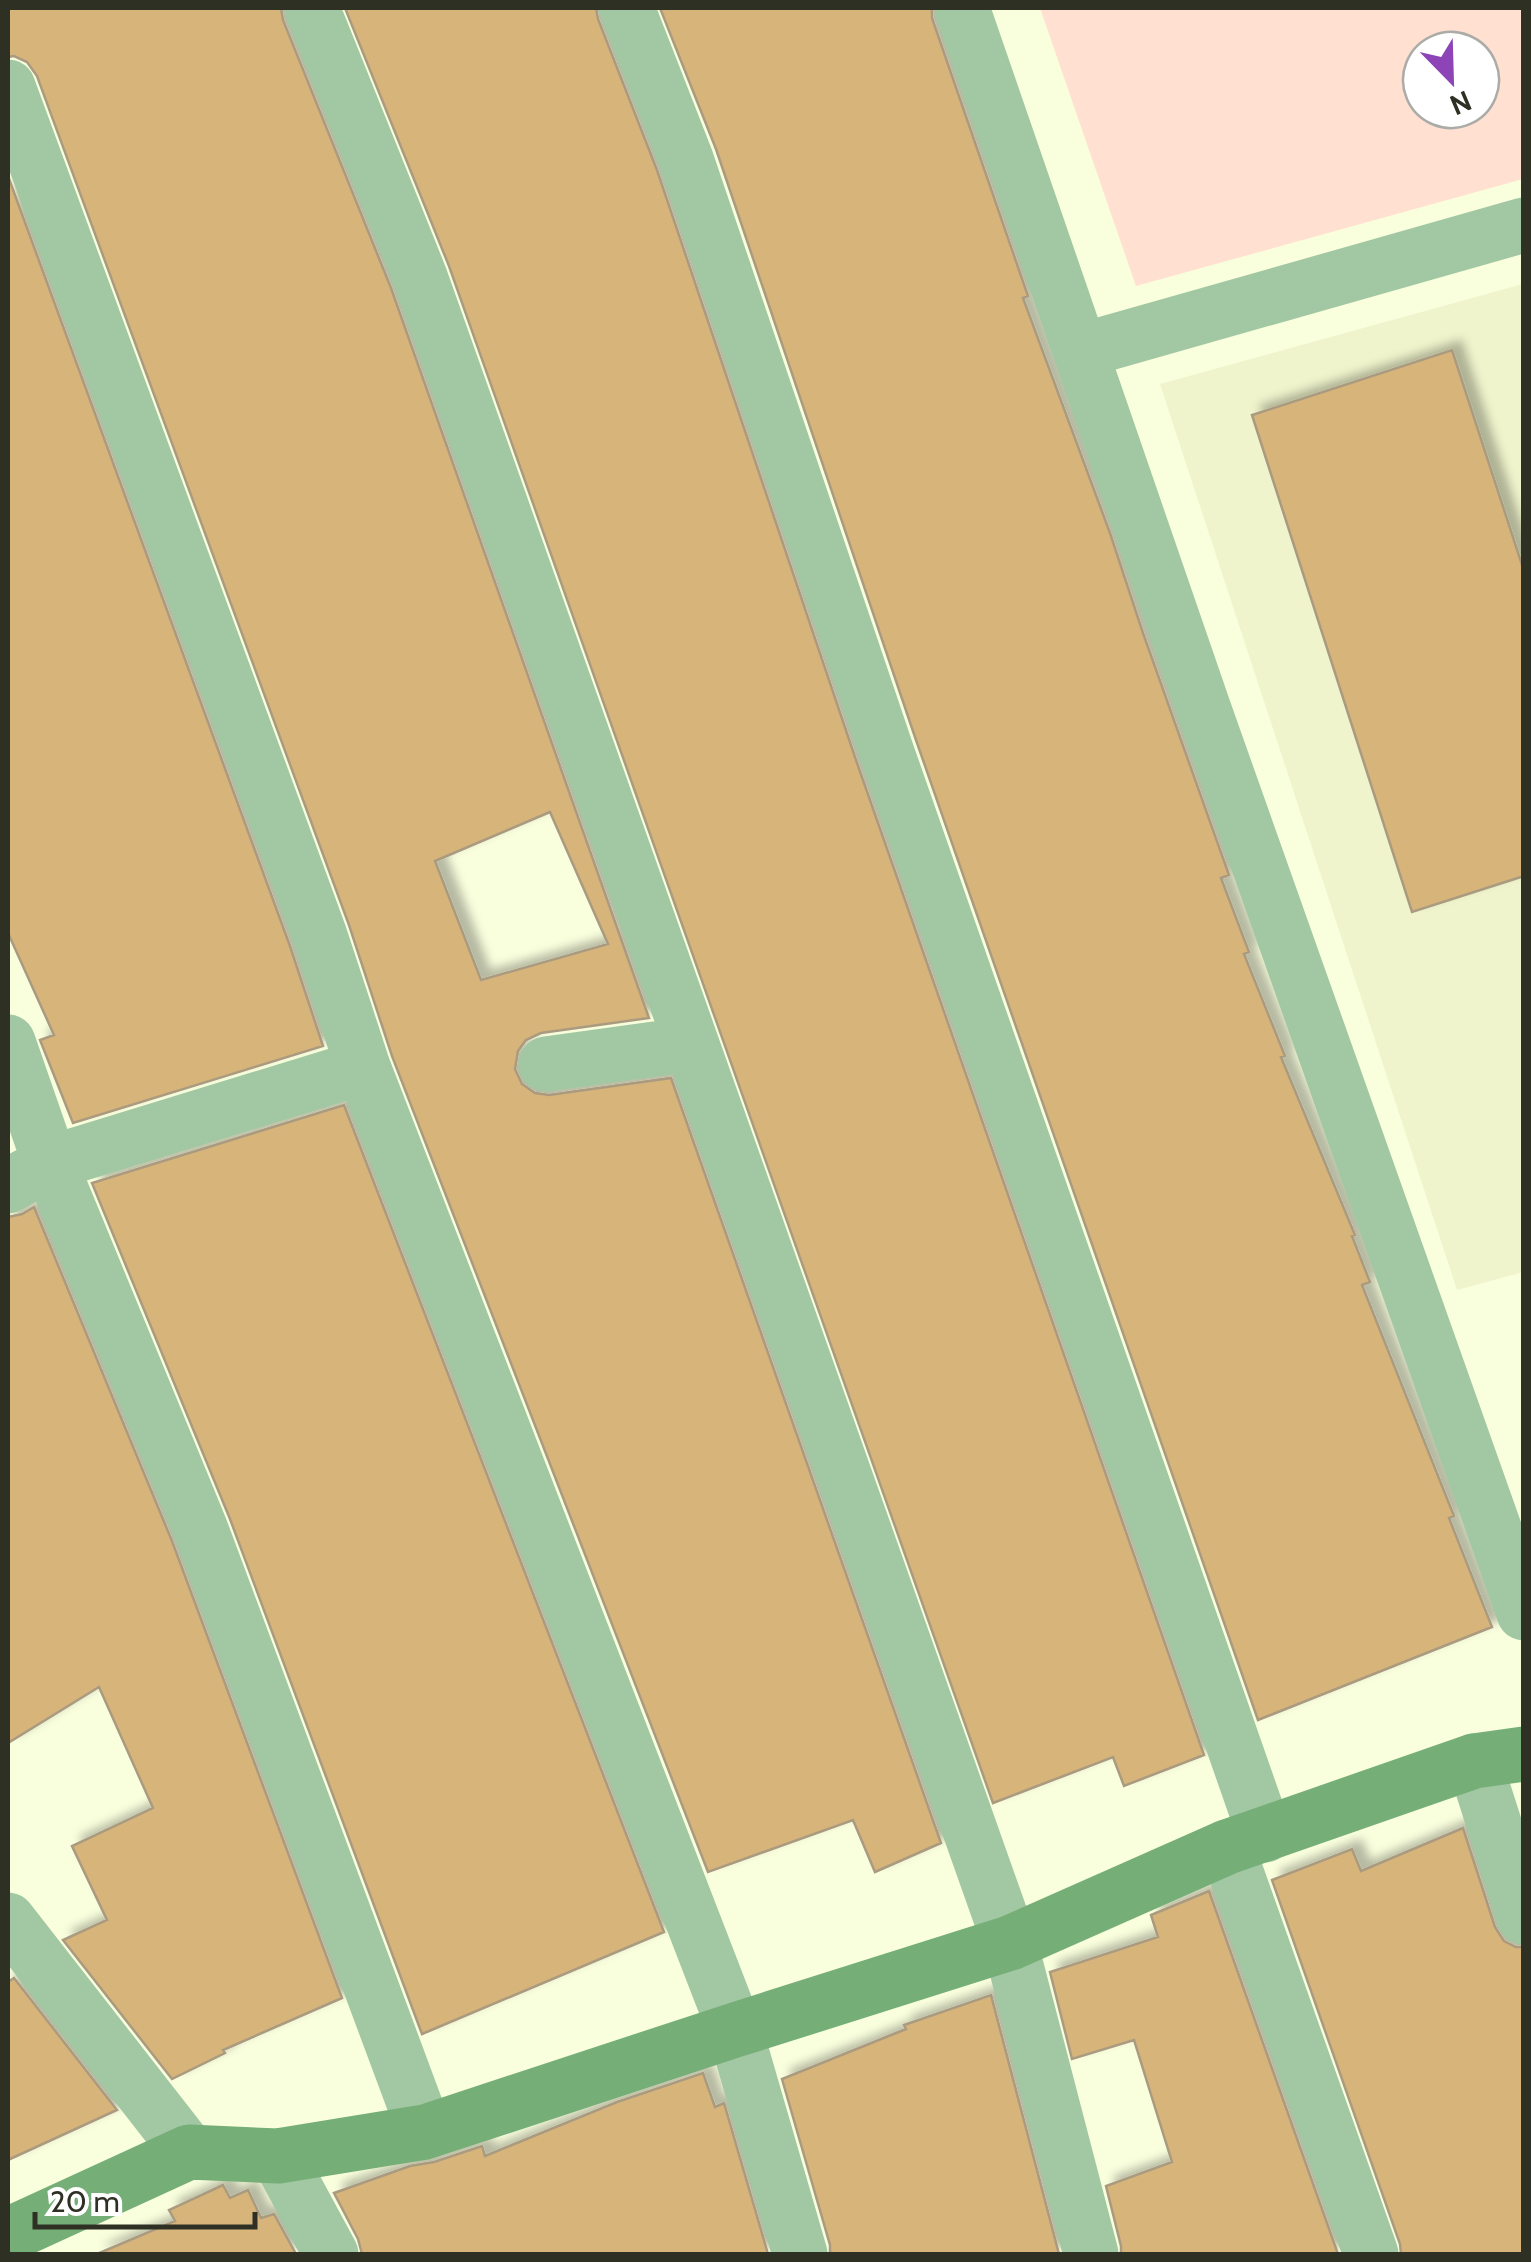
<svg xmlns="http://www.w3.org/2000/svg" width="1531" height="2262" font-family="Cabin,sans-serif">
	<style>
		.built { fill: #eff4cc }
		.park { fill: #ffe0d1; fill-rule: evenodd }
		.building { fill: #d6b47a; stroke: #aa9b80; stroke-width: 2.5; fill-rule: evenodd; filter: url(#shadow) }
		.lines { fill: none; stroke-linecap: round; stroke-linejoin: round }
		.minor { stroke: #a2c7a3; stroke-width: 55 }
		.secondary { stroke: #75ae77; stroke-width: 55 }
	</style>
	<defs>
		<filter id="shadow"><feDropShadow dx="9" dy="-9" stdDeviation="5" flood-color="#0004"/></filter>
	</defs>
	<rect width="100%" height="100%" fill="#f9fedd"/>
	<path class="built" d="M1523,284V1272L1457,1290L1160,384Z"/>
	<path class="park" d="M1040,8H1523V179L1136,286ZM1421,50H1481V110H1421Z"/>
	<path class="building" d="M8,8H281L283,20L391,288L649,1018L541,1033L526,1040L518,1051L515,1069L522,1084L535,1093L549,1095L671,1078L941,1843L875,1872L853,1820L708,1872L392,1056L349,925L37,76L27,62L14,56L8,57ZM550,812L608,944L481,980L435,861Z
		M345,8H596L598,19L657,170L856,760L1204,1755L1124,1786L1113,1757L993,1803L449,266Z
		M660,8H932V18L1028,296L1023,298L1110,533L1143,633L1229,875L1221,878L1249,952L1244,954L1285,1056L1281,1057L1355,1235L1352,1236L1370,1282L1362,1285L1454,1516L1449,1518L1492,1627L1258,1720L916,740L716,149Z
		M8,176L290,946L323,1046L73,1123L40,1040L54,1035L8,933Z
		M1452,350L1524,571V876L1412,912L1252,415Z
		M344,1105L664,1932L422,2034L230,1519L92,1183Z
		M34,1207L172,1541L342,1998L223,2050L225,2053L172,2079L63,1940L107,1920L72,1846L153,1808L99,1687L8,1743V1217L22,1214Z
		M1463,1828L1495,1927L1504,1941L1516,1947H1524V2254H1401L1400,2244L1272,1880L1352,1849L1361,1871Z
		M1209,1891L1338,2254H1121V2246L1106,2186L1172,2162L1134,2040L1072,2059L1050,1972L1158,1937L1151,1915Z
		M14,1978L117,2110L8,2160V1982Z
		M991,1995L1059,2254H830V2245L782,2079L906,2029L904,2025Z
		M703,2073L715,2107L724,2103L768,2254H362L358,2239L334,2193L410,2166L434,2162L482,2146L485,2156L617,2102Z
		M223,2185L230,2198L248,2190L261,2218L274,2214L296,2254H97L175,2221L169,2210Z"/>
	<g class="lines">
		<path class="minor" d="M312,8L420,277L1010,1943L1091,2254
			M627,8L686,159L886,750L1265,1835
			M962,8L1204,710L1524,1613
			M8,87L320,936L363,1067L735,2030L800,2254
			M1080,351L1524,225
			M8,1042L50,1163L201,1530L425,2132
			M546,1064L691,1044
			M8,1186L50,1163L363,1067
			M1474,1761L1524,1917
			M1227,1847L1371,2254
			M8,1920L189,2152
			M278,2156L331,2254"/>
		<path class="secondary" d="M8,2235L189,2152L278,2156L425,2132L735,2030L1010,1943L1227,1847L1474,1761L1524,1754"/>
	</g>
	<rect width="1531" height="2262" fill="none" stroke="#2e3024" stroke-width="20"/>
	<g transform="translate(1451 80) rotate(157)"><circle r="48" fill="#ffffff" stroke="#abaca7" stroke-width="2.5"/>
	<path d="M0-8L18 38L0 25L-18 38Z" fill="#8d44b6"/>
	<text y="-15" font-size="28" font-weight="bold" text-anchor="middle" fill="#2e3024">N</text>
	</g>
	<path d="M35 2212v15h220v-15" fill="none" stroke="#2e3024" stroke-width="5"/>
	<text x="50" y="2212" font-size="30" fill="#2e3024" stroke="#ffffff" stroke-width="8" paint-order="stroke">20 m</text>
</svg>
